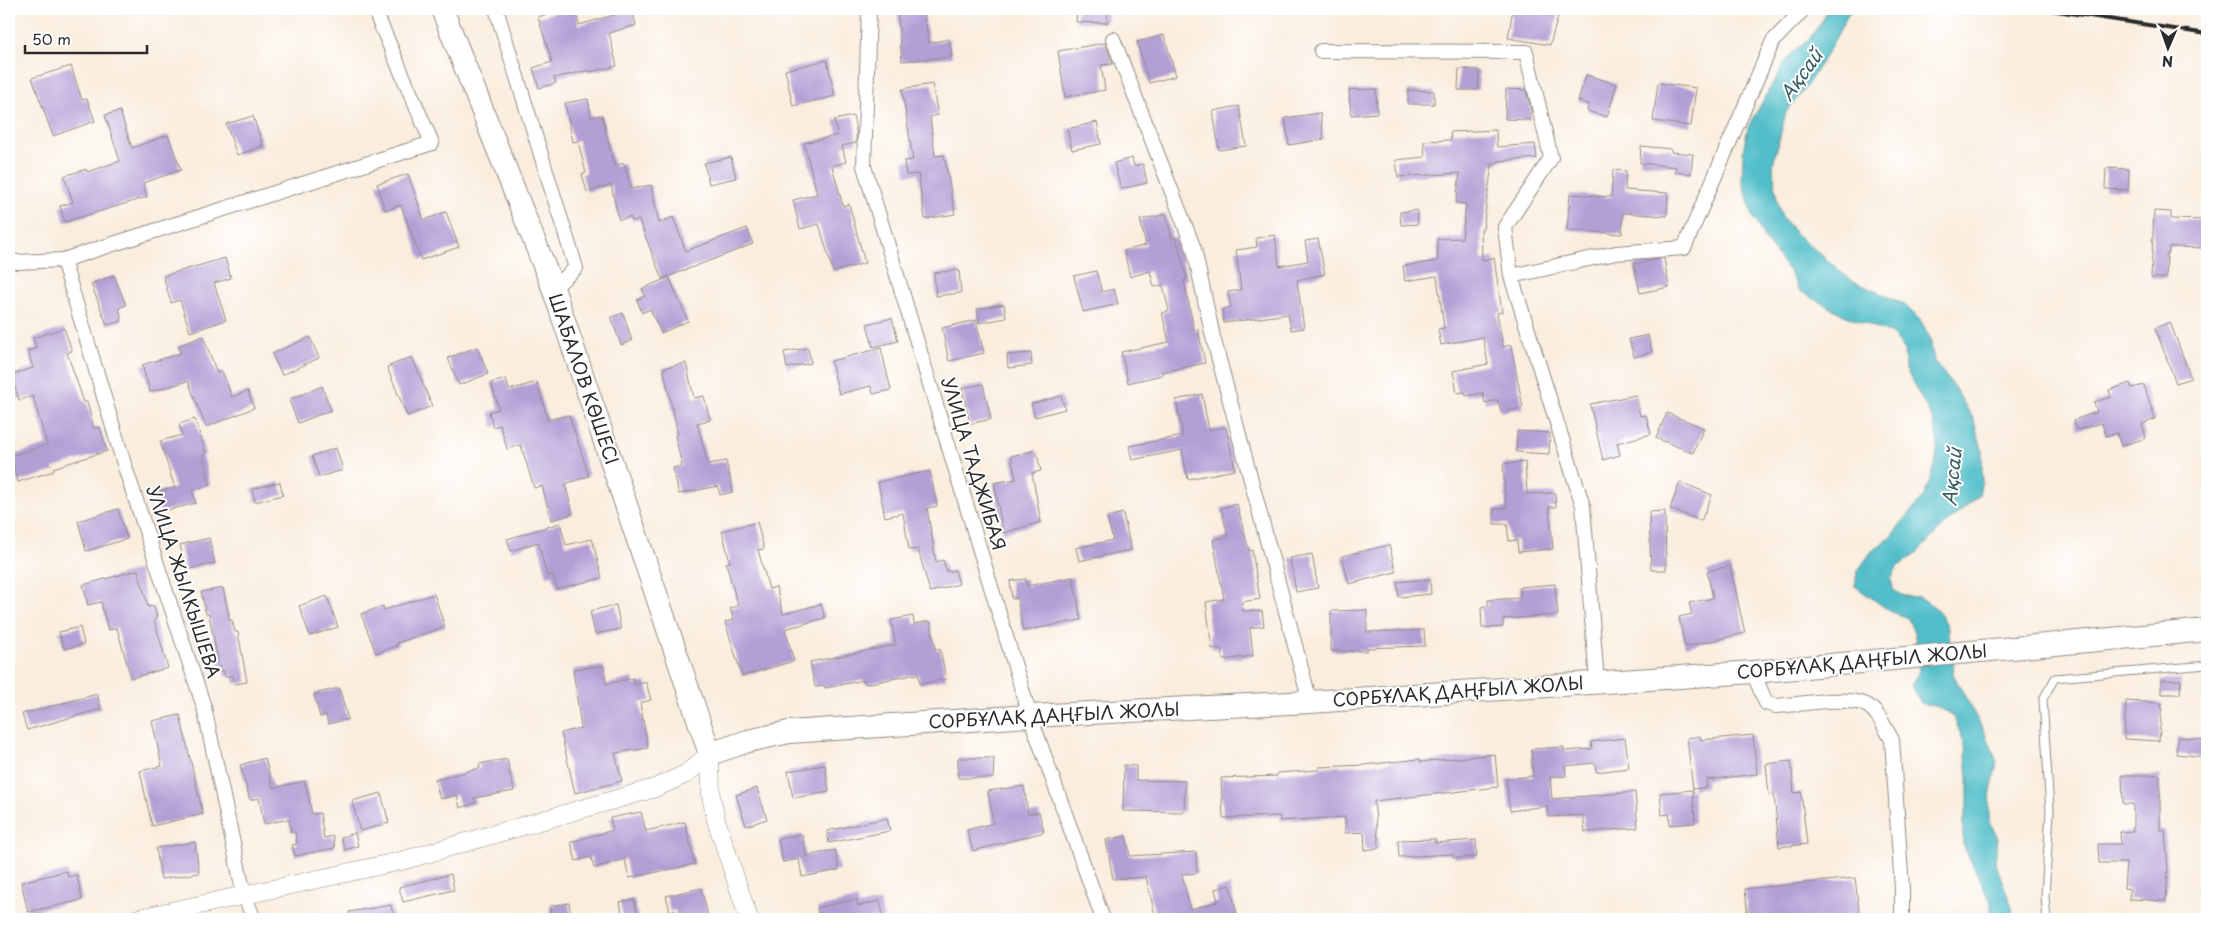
<svg xmlns="http://www.w3.org/2000/svg" width="2216" height="928" font-family="'Playpen Sans',sans-serif">
	<style>
		.water { fill: #51bec9; stroke: #3e747a }
		.building { fill: #b49fd5 }
		.lines { fill: none; stroke-linecap: round; stroke-linejoin: round }
		.service-casing { stroke: #928c84; stroke-width: 9 }
		.minor-casing { stroke: #928c84; stroke-width: 16 }
		.tertiary-casing { stroke: #928c84; stroke-width: 19 }
		.primary-casing { stroke: #928c84; stroke-width: 24 }
		.service { stroke: #fff; stroke-width: 7 }
		.minor { stroke: #fff; stroke-width: 14 }
		.tertiary { stroke: #fff; stroke-width: 18 }
		.primary { stroke: #fff; stroke-width: 22 }
		.rail { stroke: #2b2b2b; stroke-width: 4 }
		.labels { text-anchor: middle; stroke-width: 4; stroke-linejoin: round; paint-order: stroke }
		.street-label { font-size: 18px; fill: #2b2b2b; stroke: #fff }
		.water-label { font-size: 19px; font-style: italic; fill: #385e62; stroke: #fff }
	</style>
	<rect width="100%" height="100%" fill="#fff"/>
	<filter id="ink" filterUnits="userSpaceOnUse"><feTurbulence type="fractalNoise" baseFrequency=".02" numOctaves="2"/><feDisplacementMap in="SourceGraphic" scale="10" xChannelSelector="R" yChannelSelector="G"/><feConvolveMatrix kernelMatrix="1 2 1 2 8 2 1 2 1" color-interpolation-filters="sRGB"/></filter>
	<filter id="wash" filterUnits="userSpaceOnUse"><feTurbulence type="fractalNoise" baseFrequency=".0096" numOctaves="4" result="noise"/><feDisplacementMap in="SourceGraphic" scale="20" xChannelSelector="R" yChannelSelector="G"/><feGaussianBlur stdDeviation="1.12" result="paint"/><feColorMatrix in="noise" values="0 0 0 0 0 0 0 0 0 0 0 0 0 0 0 0 0 1.4 0 .05"/><feComposite in="paint" operator="in"/></filter>
	<g filter="url(#wash)">
		<rect width="100%" height="100%" fill="#f9eddd"/>
		<path class="water" d="M1827,9H1851L1829,50L1804,90L1786,112L1773,165L1777,200L1782,217L1795,233L1851,280L1904,304L1921,321L1930,338L1934,361L1952,384L1973,418L1982,449V479L1979,495L1940,529L1916,554L1897,567L1891,579L1893,590L1904,596L1920,597L1937,609L1947,625L1954,660L1953,674L1989,741L1997,762L1989,802V821L1998,838L1995,861L2012,908L2013,919H1991V903L1963,845V824L1968,802V776L1965,746L1954,717L1938,707L1921,703L1911,686L1919,671L1915,636L1908,618L1891,612L1855,586L1857,572L1871,552L1891,536L1924,496L1935,466L1938,444L1933,420L1905,368L1904,349L1892,334L1844,315L1798,290L1791,274L1765,240L1753,216L1742,181L1743,152L1748,127L1788,57L1810,38L1824,18Z"/>
		<g id="blocks">
			<path class="building" d="M566,9H575L579,25L632,10L636,25L609,33L617,66L589,72V70L554,78L556,83L539,88L533,68L552,62L538,17Z
				M897,9H923L929,43L949,39L952,57L902,61Z
				M1077,9H1108L1107,23L1076,22Z
				M1513,9H1560L1550,45L1508,38Z
				M1164,35L1176,76L1149,83L1137,42Z
				M1105,43L1113,64L1101,65L1105,90L1065,97L1058,51Z
				M827,60L835,96L793,106L785,70Z
				M71,66L82,100L87,99L95,121L53,136L32,78Z
				M1459,69L1479,70L1478,90H1458Z
				M1586,75L1617,84L1607,117L1587,111L1589,104L1578,101Z
				M1658,83L1696,88L1691,126L1653,121Z
				M932,84L938,115L930,117L935,156L944,155L955,214L925,219L918,174L906,175L904,161L913,160L902,89Z
				M1376,89L1377,113L1351,115L1349,90Z
				M1506,89L1526,90L1531,110L1530,120L1505,119Z
				M1408,90L1434,91V104H1408Z
				M588,99L591,117L602,115L614,166L624,163L631,189L651,185L659,223L673,217L686,251L747,228L753,244L662,279L639,220L632,221L631,217L619,220L611,185L587,192L582,174L586,173L578,141L573,142L565,103Z
				M1239,106L1246,146L1219,150L1213,111Z
				M120,111L132,148L168,135L181,170L143,183L147,197L65,222L60,206L73,202L64,176L86,169L87,172L120,161L105,115Z
				M1320,113L1324,139L1289,145L1285,118Z
				M253,116L263,146L237,155L226,124Z
				M853,116L856,130V143L842,146L846,162L832,166L843,206L849,204L865,263L833,272L819,224L800,229L793,200L817,194L804,143L838,135L834,120Z
				M1097,122L1101,144L1072,150L1067,129Z
				M1496,130L1497,147L1535,144L1537,158L1498,161V164H1492L1483,229H1481L1482,260L1494,258L1502,312L1497,313L1503,347L1511,345L1523,408L1501,412L1498,400L1485,403L1483,393L1466,396L1465,392L1457,393L1453,371L1488,364L1483,337L1441,345L1438,329L1444,328L1437,276L1405,281L1403,266L1438,261L1437,239L1462,238L1466,204L1456,203L1460,173L1398,177L1396,160L1425,157L1424,141L1451,140L1450,132Z
				M1641,146L1671,149V152L1693,154L1691,174L1675,172L1676,167L1640,163Z
				M731,157L736,178L709,184L704,163Z
				M1132,158L1134,166L1143,164L1147,183L1121,189L1114,163Z
				M2106,168L2129,169L2128,190L2105,189Z
				M1613,170L1626,171L1625,190L1668,193L1667,216L1623,213L1622,234L1567,230L1570,194L1611,197Z
				M408,174L424,220L446,212L459,247L421,260L401,205L385,210L377,184Z
				M1417,210L1418,224L1401,225L1400,212Z
				M2154,211L2171,212V219L2207,220V248L2169,247V253H2167L2166,278H2151Z
				M1166,214L1172,239L1176,237L1187,279L1184,280L1194,330L1198,329L1205,363L1162,372V375L1128,383L1121,352L1169,342L1162,313L1169,311L1163,285L1154,287L1150,271L1130,277L1124,251L1146,245L1140,220Z
				M1275,235L1279,266L1308,261L1305,241L1318,239L1325,274L1297,280L1304,328L1291,330L1288,314L1224,323L1222,309L1231,307L1228,292L1241,290L1236,250L1257,247L1256,238Z
				M225,258L231,278L214,283L226,320L190,332L180,300L171,303L163,276Z
				M1664,258L1669,287L1640,293L1634,264Z
				M959,270L961,293L936,296L934,273Z
				M1096,271L1102,292L1114,289L1118,304L1083,312L1074,276Z
				M114,275L126,305L119,308L122,321L107,325L91,284Z
				M669,277L688,321L661,333L650,309L642,313L637,300L645,296L642,289Z
				M1004,304L1006,318L979,323L977,309Z
				M623,313L632,341L621,345L611,317Z
				M892,318L898,341L873,347L867,324Z
				M976,320L984,353L949,361L942,328Z
				M2170,322L2191,378L2176,383L2155,328Z
				M64,328L72,351L67,353L84,402H87L94,428L100,427L107,451L53,468L54,471L18,482L10,456L47,445L33,396L19,400L11,375L33,368L28,351L36,348L33,338Z
				M1648,335L1652,352L1634,357L1629,339Z
				M203,336L217,373L222,371L232,397L248,391L254,408L206,427L188,381L150,392L142,365L181,353L178,346Z
				M310,337L319,358L282,375L272,354Z
				M477,347L488,374L459,385L448,358Z
				M808,348L811,363L787,368L784,352Z
				M881,348L891,390L873,394L871,386L839,394L831,361Z
				M1031,353L1032,365L1008,368L1007,355Z
				M412,357L432,406L407,416L387,367Z
				M686,363L694,398L704,396L710,420L697,423L708,464L726,461L733,492L720,495L718,486L679,494L673,468L682,466L675,435L678,434L663,368Z
				M506,379L509,390L537,382L548,420L569,415L589,476L565,484L573,514L551,520L542,486L534,488L521,445L507,449L500,425L493,427L489,412L499,409L491,383Z
				M2130,383L2132,388L2144,385L2155,419L2142,424L2146,438L2121,446L2117,433L2106,436L2102,423L2077,430L2074,420L2097,412L2094,402L2111,397L2109,390Z
				M983,384L991,419L970,424L962,388Z
				M322,386L331,410L298,423L289,400Z
				M1202,394L1209,430L1226,427L1235,470L1188,479L1182,450L1132,460L1129,446L1183,436L1176,400Z
				M1636,395L1640,416L1646,415L1651,434L1617,443L1620,455L1603,460L1590,404Z
				M1061,396L1065,409L1035,417L1031,404Z
				M1667,413L1704,428L1693,453L1656,438Z
				M195,419L206,454L203,455L210,485L192,490L196,503L160,512L155,492L175,488L160,441L182,435L179,424Z
				M1517,431L1550,433L1549,454L1516,452Z
				M336,448L343,470L319,477L312,456Z
				M1036,450L1041,471L1032,473L1041,522L1003,533L994,483L1016,479L1011,456Z
				M1525,462L1527,494L1555,493L1556,507H1549L1553,549L1518,552L1517,540L1509,541L1507,524H1494V509L1506,508L1503,464Z
				M930,471L937,506L927,508L936,562L943,560L947,572L955,570L959,584L930,592L918,549L909,550L903,513L885,517L878,482Z
				M280,482L283,495L255,502L252,489Z
				M1680,482L1712,495L1701,521L1670,509Z
				M1237,504L1249,551L1252,550L1260,599L1242,602L1243,611H1262L1264,626L1250,628L1253,656L1223,660L1221,648L1212,649L1206,602L1224,599L1213,540L1228,536L1221,508Z
				M118,509L127,539L86,551L78,521Z
				M1665,511L1666,570H1651L1649,512Z
				M1123,513L1131,550L1079,561L1076,548L1113,540L1107,517Z
				M757,522L764,549L758,550L769,589L776,587L783,614L821,604L825,618L785,629L794,661L742,676L725,622L734,620L730,608L738,606L726,563L730,562L722,531Z
				M560,523L566,545L592,539L602,578L557,589L553,575L547,576L538,542L511,551L507,539Z
				M209,538L215,563L186,570L180,545Z
				M1389,545L1396,572L1349,584L1342,556Z
				M1312,554L1318,588L1296,592L1290,558Z
				M1730,566L1745,633L1685,647L1679,617L1692,614L1689,603L1713,598L1707,571Z
				M138,570L148,607L154,606L157,619H154L168,668L131,678L117,628L108,630L101,602L88,605L83,585Z
				M1073,577L1081,620L1023,631L1017,598L1012,599L1010,581L1026,579L1027,586Z
				M1430,579L1431,594L1399,597L1397,582Z
				M1555,584L1558,615L1503,619V627L1482,628L1481,607L1488,606V600L1520,598V587Z
				M223,588L230,621L232,620L235,632H238L247,682L235,684L233,675L225,677L223,670L220,671L209,614H206L201,592Z
				M434,594L445,627L397,643L398,645L376,653L361,614L383,606L384,610Z
				M327,596L338,627L310,636L299,606Z
				M616,605L621,629L595,634L590,611Z
				M1367,610V632L1424,630L1425,646L1367,648V651H1331V611Z
				M913,616L914,624L930,621L936,650L940,649L946,679L920,684L918,674L865,684L864,680L825,688L824,685L815,687L810,662L896,645L891,620Z
				M80,627L84,644L64,649L59,632Z
				M604,666L606,684L633,678L634,685L646,682L651,700L640,703L648,748L615,753L622,781L575,793L561,733L581,728L573,669Z
				M2161,680H2181L2180,694H2161Z
				M339,688L348,719L328,724L326,715L320,717L314,694Z
				M97,694L101,709L27,730L22,714Z
				M2126,701L2162,703L2159,741L2124,739Z
				M180,715L203,814L152,826L140,771L162,766L152,721Z
				M1753,735L1757,774L1706,780L1707,787L1693,789L1687,738L1700,736L1701,740Z
				M2178,737L2207,740L2206,757L2176,754Z
				M1625,738L1629,768L1596,772L1595,763L1565,766L1566,776L1550,777L1552,799L1635,792L1638,828L1585,832L1583,815L1548,817L1547,806L1510,811L1506,779L1533,776L1531,749L1564,747V751L1592,749L1591,742Z
				M1495,754L1498,787L1374,801L1379,848L1365,850L1364,832L1345,833V817L1280,821V816L1223,818L1221,778L1277,776V773L1319,770V767L1364,765L1420,759V762Z
				M265,758L273,788L305,781L312,814L320,813L324,838L333,836L335,848L295,856L292,845L297,844L295,832H291L289,819L264,824L259,798L250,800L240,765Z
				M958,758H994L993,778H958Z
				M507,759L514,791L474,798L476,803L460,808L457,795L440,799L435,780L480,768L479,764Z
				M1791,761L1794,793L1801,792L1807,844L1779,847L1774,794L1769,795L1766,764Z
				M825,765L829,792L793,798L788,771Z
				M1124,765L1136,766V780L1185,781L1184,812L1123,811Z
				M2122,775H2160V830H2165L2168,870L2166,901L2129,899L2130,889L2124,888L2126,863H2099L2098,844H2121L2120,832L2133,831V804H2123Z
				M1024,786L1028,814L1039,812L1044,832L973,851L967,830L993,823L988,791Z
				M757,788L767,819L746,826L736,795Z
				M1693,790L1695,823L1670,825L1669,814L1662,815L1660,793Z
				M381,793L389,823L360,831L352,801Z
				M641,812L646,831L685,822L695,864L629,878L625,859L594,868L591,857L576,861L571,842L613,830L610,818Z
				M887,818L890,831L829,843L827,831Z
				M355,833L358,846L345,850L341,837Z
				M802,834L806,856L835,850L839,870L802,877L799,859L783,862L778,839Z
				M1126,836L1130,856L1196,852L1197,873L1182,874L1190,909L1218,902L1215,889L1230,885L1238,919H1156L1146,877L1113,879L1106,840Z
				M1435,839V843L1476,840L1477,857L1458,858L1453,857V854L1399,857L1398,840Z
				M195,842L199,873L161,879L156,848Z
				M67,871L68,877L77,875L82,900L28,912L21,882Z
				M451,874L454,890L403,902L399,887Z
				M1855,878L1860,919H1748L1745,889Z
				M701,888L709,919H677L675,910L670,911L666,896Z
				M634,899L639,919H623L620,902Z
				M857,899L858,906L880,901L884,919H820L817,908Z
				M569,903L571,919H551L550,906Z
				M391,905L394,919H350L349,912Z"/>
		</g>
	</g>
	<g filter="url(#ink)">
		<use href="#blocks" fill-opacity="0" stroke="#928c84" stroke-width="1"/>
		<g class="lines">
			<g class="service-casing">
				<path id="service" d="M2047,919L2045,897L2050,811L2043,699L2055,678L2207,665"/>
			</g>
			<g class="minor-casing">
				<path id="minor" d="M496,9L576,268L553,288
					M869,9L864,166L1030,716L1103,919
					M1113,39L1194,249L1213,337L1310,702
					M1321,51L1526,52L1551,158L1505,227L1511,276L1583,506L1597,682
					M9,260L17,262L63,260L432,143L374,9
					M63,260L125,467L204,707L244,895L254,919
					M1511,276L1616,253L1684,248L1773,41L1804,9
					M1753,672L1766,703L1775,706C1796,705 1846,696 1864,704C1877,709 1885,728 1892,740L1902,889V919"/>
			</g>
			<g class="tertiary-casing">
				<path id="tertiary" d="M710,754L711,796L716,820L749,919
					M135,919L401,861L655,788L686,774L710,754"/>
			</g>
			<g class="primary-casing">
				<path id="primary" d="M442,9L553,288L710,754L748,741L789,732L1030,716L1310,702L1753,672L2207,630"/>
			</g>
			<use href="#service" class="service"/>
			<use href="#minor" class="minor"/>
			<use href="#tertiary" class="tertiary"/>
			<use href="#primary" class="primary"/>
			<path class="rail" d="M2044,9L2207,34
				M2185,9L2207,12"/>
		</g>
	</g>
	<g class="labels">
		<g class="street-label">
			<text transform="translate(583 379) rotate(71)" y="6">ШАБАЛОВ КӨШЕСІ</text>
			<text transform="translate(973 464) rotate(73)" y="6">УЛИЦА ТАДЖИБАЯ</text>
			<text transform="translate(183 582) rotate(72)" y="6">УЛИЦА ЖЫЛКЫШЕВА</text>
			<text transform="translate(1862 662) rotate(-5)" y="6">СОРБҰЛАҚ ДАҢҒЫЛ ЖОЛЫ</text>
			<text transform="translate(1458 692) rotate(-4)" y="6">СОРБҰЛАҚ ДАҢҒЫЛ ЖОЛЫ</text>
			<text transform="translate(1054 716) rotate(-3)" y="6">СОРБҰЛАҚ ДАҢҒЫЛ ЖОЛЫ</text>
		</g>
		<g class="water-label">
			<text transform="translate(1801 75) rotate(-54)" y="7">Ақсай</text>
			<text transform="translate(1952 477) rotate(-84)" y="7">Ақсай</text>
		</g>
	</g>
	<rect width="2216" height="928" fill="none" stroke="#fff" stroke-width="30"/>
	<g transform="translate(2168 48) rotate(182)" stroke="#ffffff" stroke-width="4" paint-order="stroke">
	<path d="M0-4L9 19L0 12L-9 19Z" fill="#2b2b2b"/>
	<text y="-8" font-size="14" font-weight="bold" text-anchor="middle" fill="#2b2b2b">N</text>
	</g>
	<path d="M25 45v8h122v-8" fill="none" stroke="#2b2b2b" stroke-width="2.5"/>
	<text x="32" y="45" font-size="15" fill="#2b2b2b" stroke="#ffffff" stroke-width="4" paint-order="stroke">50 m</text>
</svg>
